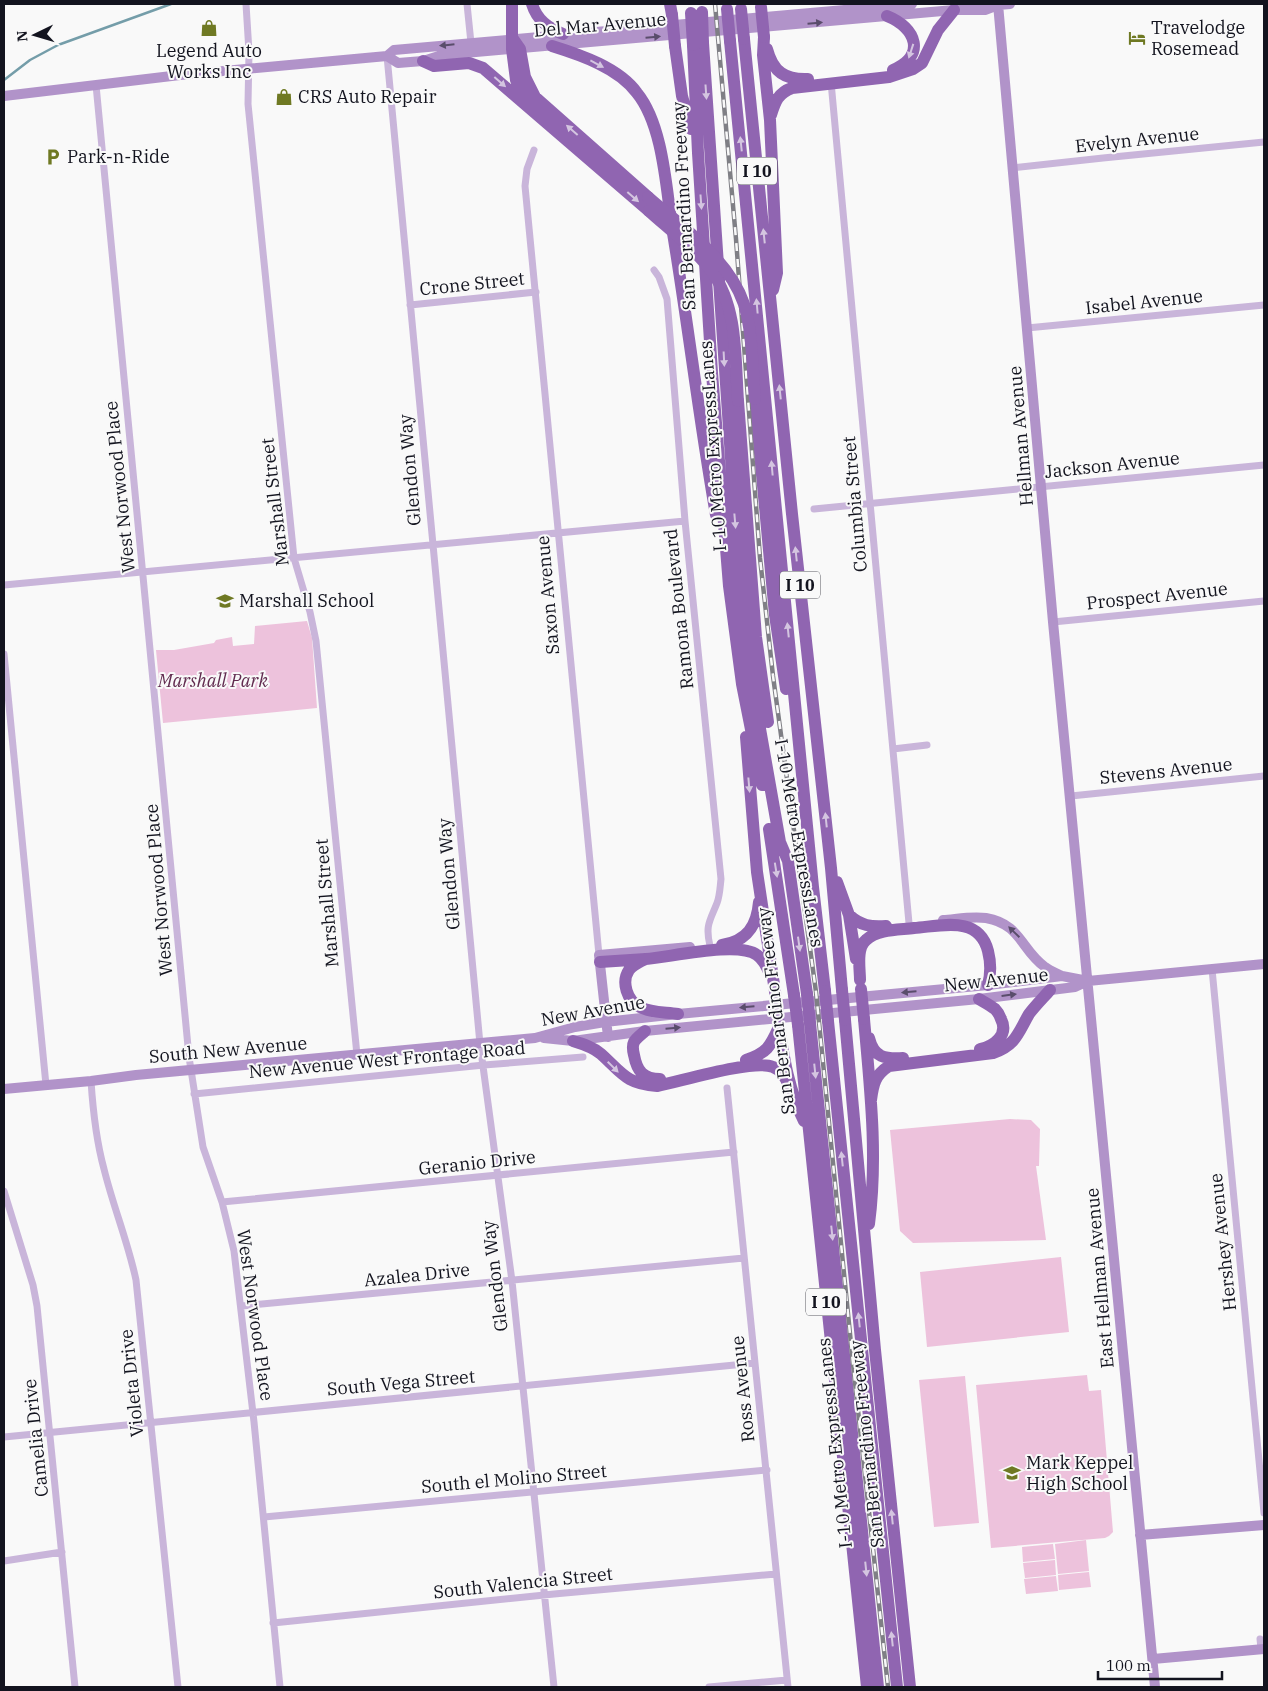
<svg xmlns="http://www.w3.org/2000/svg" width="1268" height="1691" font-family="'IBM Plex Serif',serif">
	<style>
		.green { fill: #edc2dc }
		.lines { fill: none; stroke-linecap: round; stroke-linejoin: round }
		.stream { stroke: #749da9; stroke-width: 2.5 }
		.street { stroke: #c9b5da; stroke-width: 7 }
		.secondary { stroke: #b193c9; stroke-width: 10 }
		.highway { stroke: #9065b1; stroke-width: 12 }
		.rail-casing { stroke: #7f7f85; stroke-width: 4.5 }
		.rail { stroke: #f9f9f9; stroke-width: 2.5; stroke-dasharray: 8; stroke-linecap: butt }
		.highway-bridge { stroke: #9065b1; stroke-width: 12 }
		.oneway { fill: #5a4d6b }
		.oneway2 { fill: #d4c5e0 }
		.labels { text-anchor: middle; stroke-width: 4; stroke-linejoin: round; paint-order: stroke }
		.shield { fill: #f9f9f9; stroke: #585960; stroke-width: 1 }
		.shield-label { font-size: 16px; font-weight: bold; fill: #13141f }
		.street-label { font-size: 18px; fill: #13141f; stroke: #f9f9f9 }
		.poi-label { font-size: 18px; fill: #13141f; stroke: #f9f9f9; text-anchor: start }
		.park-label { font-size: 18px; font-style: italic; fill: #622c50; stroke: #f9f9f9 }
	</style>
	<rect width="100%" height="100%" fill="#f9f9f9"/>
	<path class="green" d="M307,621L312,638L317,708L163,723L156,650H174L214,643L216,640L232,637L233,646L254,644L255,626Z
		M1010,1119L1031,1120L1040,1129L1039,1166H1036L1046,1240L913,1243L900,1231L890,1130Z
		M1061,1257L1069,1332L927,1347L920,1272Z
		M1087,1375L1089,1391L1101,1390L1113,1532L1109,1536L1105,1538L991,1548L976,1385Z
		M965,1376L979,1523L934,1527L919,1380Z
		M1086,1540L1089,1571L1058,1574L1055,1544Z
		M1053,1544L1055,1559L1023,1562L1022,1547Z
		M1055,1560L1056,1575L1025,1578L1023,1563Z
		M1089,1572L1091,1587L1059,1590L1058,1575Z
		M1056,1576L1058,1591L1026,1594L1024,1579Z"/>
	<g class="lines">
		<path class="stream" d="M4,80L30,60L58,45L171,4"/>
		<path class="street" d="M246,4L249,52L248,104L294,558L310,612L316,641L357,1055
			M467,4L471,43
			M387,56L480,1044L512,1281L554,1687
			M831,82L909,923
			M96,85L189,1057L203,1147L222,1202L234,1251L254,1422L280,1687
			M534,150L527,169L525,186L599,955
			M1012,168L1103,158L1264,142
			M654,270L659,277L667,299L685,521L721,879C720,887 720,895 717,903C710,921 705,925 710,946
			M410,305L536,292
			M1027,328L1264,305
			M814,509L1264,465
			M4,585L685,521
			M1053,622L1264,601
			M4,654L46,1085
			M893,749L927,745
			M1071,796L1264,776
			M1212,969L1264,1513
			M91,1081C93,1111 96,1140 104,1169C113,1206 128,1242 136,1280L178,1687
			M727,1088L788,1687
			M194,1094L484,1065L583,1057
			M4,1191L33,1285L37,1306L75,1687
			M222,1202L734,1152
			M242,1306L744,1258
			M4,1437L755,1363
			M264,1517L767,1470
			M4,1561L62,1552
			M273,1623L554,1594L776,1574
			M1260,1639L1261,1649
			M709,1687L787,1680"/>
		<path class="secondary" d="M998,4L1053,622L1155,1687
			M387,56L398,63L423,61L442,55L954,10H985L998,5L1010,4
			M4,96L180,75L387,56L394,50L912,4
			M943,920C957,919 972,916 986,918C1021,924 1021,950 1045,967C1050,971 1056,973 1062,976
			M608,1037L599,955L690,947
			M544,1038L573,1041L645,1031L979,999L1075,987L1088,981
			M4,1089L91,1081L136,1075L535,1038L575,1027L605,1022L678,1014L988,985L1062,976L1088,981L1264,964
			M1140,1535L1264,1525
			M1153,1659L1264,1649"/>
		<path class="highway" d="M512,4V49L516,80L526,102
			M532,4C537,20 548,28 563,34
			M670,4L672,15
			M887,16C917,28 926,56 893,70
			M764,37L763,55L770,120L777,273L773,290
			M513,39L520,49L525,77L535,97L648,197
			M744,39L792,514L831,868L842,990
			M730,41L813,887L825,991
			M703,43L736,532L744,620L756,706L780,842L788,861L807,994
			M693,45L698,153L712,373L729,586L742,684L762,785
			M552,46C581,55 619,68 637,93C663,125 666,187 672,227C688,323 699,419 716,515
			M675,46L682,96L691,129
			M767,49C773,72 785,80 808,79
			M423,61L434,66L469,63L483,68L649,211
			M771,115C775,102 778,93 792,88L889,77L913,69L922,63L938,30L954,10
			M755,399L775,615L786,689
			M738,401L756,637L768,722
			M746,737L757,872L776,998
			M769,829L794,995
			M837,882L849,915L856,959
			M849,915C861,926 871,927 886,926
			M722,945C747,941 757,926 759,902
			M645,959C640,962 633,965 629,970C621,982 627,1001 640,1007C651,1013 665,1012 678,1014
			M600,962C615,961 631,960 646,959C671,957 738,941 757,955C763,959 767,967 770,974
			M860,980C860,969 856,948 866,940C878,929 899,930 914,928C942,926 979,915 988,951C991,963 991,974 988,985
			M979,999C984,1002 990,1005 995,1009C998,1012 1000,1016 1001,1019C1009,1035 994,1046 980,1049
			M864,1019C870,1087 878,1156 869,1224
			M845,1020L875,1350L910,1687
			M828,1021L897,1687
			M810,1023L878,1687
			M798,1025L867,1687
			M779,1027C784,1059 789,1091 804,1121
			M645,1031C642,1034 636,1038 634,1042C632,1046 633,1051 634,1055C637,1071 643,1079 660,1079
			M869,1038C874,1058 885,1059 903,1058
			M573,1041C583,1044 593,1047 601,1054C622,1073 626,1084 657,1086C682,1081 753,1059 773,1067C782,1070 786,1079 790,1087
			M746,1060C767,1053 770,1047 779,1027
			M871,1100C873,1084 875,1075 889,1066L993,1053C1016,1045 1018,1033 1029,1014C1035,1006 1043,998 1050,990"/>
		<g class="rail-casing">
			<path id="rail" d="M715,4L736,239L760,558L773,676L816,992L853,1364L888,1687"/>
		</g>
		<use href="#rail" class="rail"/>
		<path class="highway-bridge" d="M761,7L764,37
			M727,9L730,41
			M741,9L744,39
			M702,12L703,43
			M691,13L693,45
			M672,15L675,46
			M648,197C682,227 729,259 744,304C753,334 752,368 755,399
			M649,211C670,230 694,248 712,272C738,307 735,359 738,401
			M861,989L864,1019
			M842,990L845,1020
			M825,991L828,1021
			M807,994L810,1023
			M794,995L798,1025
			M776,998L779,1027"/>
	</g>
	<defs><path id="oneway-solid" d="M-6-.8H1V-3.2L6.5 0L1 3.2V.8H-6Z" transform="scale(1.25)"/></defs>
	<g class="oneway">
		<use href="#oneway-solid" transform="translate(815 23) rotate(-5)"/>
		<use href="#oneway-solid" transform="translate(653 37) rotate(-5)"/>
		<use href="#oneway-solid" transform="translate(447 45) rotate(174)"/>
		<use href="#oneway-solid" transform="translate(1014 932) rotate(-136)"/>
		<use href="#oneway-solid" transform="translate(909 992) rotate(175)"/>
		<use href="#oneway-solid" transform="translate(1009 995) rotate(-7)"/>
		<use href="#oneway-solid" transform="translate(747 1007) rotate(175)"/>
		<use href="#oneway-solid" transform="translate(673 1028) rotate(-5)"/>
	</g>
	<g class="oneway2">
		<use href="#oneway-solid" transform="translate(911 51) rotate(108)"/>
		<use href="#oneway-solid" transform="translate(597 64) rotate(28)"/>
		<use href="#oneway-solid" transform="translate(500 82) rotate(41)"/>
		<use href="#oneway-solid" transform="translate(706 92) rotate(86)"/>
		<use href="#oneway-solid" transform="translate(572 130) rotate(-139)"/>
		<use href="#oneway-solid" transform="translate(741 144) rotate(-96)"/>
		<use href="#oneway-solid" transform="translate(633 197) rotate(41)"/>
		<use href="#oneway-solid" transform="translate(701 202) rotate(86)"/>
		<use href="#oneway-solid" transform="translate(764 236) rotate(-96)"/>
		<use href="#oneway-solid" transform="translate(757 306) rotate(-95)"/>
		<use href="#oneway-solid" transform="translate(724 359) rotate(87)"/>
		<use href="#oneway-solid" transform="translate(780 392) rotate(-96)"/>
		<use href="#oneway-solid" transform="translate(772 468) rotate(-95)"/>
		<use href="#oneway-solid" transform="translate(735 521) rotate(85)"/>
		<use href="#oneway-solid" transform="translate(796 554) rotate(-96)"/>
		<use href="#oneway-solid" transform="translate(788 630) rotate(-96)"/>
		<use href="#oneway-solid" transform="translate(749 785) rotate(85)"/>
		<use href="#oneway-solid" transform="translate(826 820) rotate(-96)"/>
		<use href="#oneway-solid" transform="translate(776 870) rotate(81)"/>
		<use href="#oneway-solid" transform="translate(799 944) rotate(82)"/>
		<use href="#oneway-solid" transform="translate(613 1067) rotate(45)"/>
		<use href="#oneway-solid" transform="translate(815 1071) rotate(84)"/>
		<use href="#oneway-solid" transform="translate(842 1159) rotate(-96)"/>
		<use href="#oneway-solid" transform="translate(832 1233) rotate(84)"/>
		<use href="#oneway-solid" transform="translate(859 1320) rotate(-96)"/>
		<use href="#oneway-solid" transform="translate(892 1517) rotate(-96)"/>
		<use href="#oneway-solid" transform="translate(866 1569) rotate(84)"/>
		<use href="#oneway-solid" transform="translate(892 1639) rotate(-96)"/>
	</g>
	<defs>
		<g id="shop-bare" transform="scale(1.35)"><path d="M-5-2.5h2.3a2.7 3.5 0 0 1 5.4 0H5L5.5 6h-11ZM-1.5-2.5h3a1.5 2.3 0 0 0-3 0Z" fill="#6f7923" stroke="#f9f9f9" stroke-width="2.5" paint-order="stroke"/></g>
		<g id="hotel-bare" transform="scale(1.35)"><path d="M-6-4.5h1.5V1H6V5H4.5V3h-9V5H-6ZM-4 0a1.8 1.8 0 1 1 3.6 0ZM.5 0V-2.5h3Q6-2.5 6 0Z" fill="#6f7923" stroke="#f9f9f9" stroke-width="2.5" paint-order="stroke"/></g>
		<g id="parking-bare" transform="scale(1.35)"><path d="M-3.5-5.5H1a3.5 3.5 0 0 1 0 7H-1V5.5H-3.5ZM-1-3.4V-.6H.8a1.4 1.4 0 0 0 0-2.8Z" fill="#6f7923" stroke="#f9f9f9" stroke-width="2.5" paint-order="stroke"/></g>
		<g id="school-bare" transform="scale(1.35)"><path d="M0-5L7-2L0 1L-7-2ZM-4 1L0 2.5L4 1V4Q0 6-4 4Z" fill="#6f7923" stroke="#f9f9f9" stroke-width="2.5" paint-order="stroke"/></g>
	</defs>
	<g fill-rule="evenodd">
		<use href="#shop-bare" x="209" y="28"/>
		<use href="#hotel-bare" x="1137" y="38"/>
		<use href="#shop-bare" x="284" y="97"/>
		<use href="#parking-bare" x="53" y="157"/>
		<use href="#school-bare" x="225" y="601"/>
		<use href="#school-bare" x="1012" y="1473"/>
	</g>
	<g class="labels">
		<g class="shield">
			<rect x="737" y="157.5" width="40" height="27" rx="4"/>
			<rect x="780" y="571.5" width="40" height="27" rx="4"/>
			<rect x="806" y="1288.5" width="40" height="27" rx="4"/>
		</g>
		<g class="shield-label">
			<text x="757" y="177">I 10</text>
			<text x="800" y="591">I 10</text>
			<text x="826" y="1308">I 10</text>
		</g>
		<g class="street-label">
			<text transform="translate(600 25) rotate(-5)" y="6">Del Mar Avenue</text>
			<text transform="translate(1137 140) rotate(-6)" y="6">Evelyn Avenue</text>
			<text transform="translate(684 206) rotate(-93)" y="6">San Bernardino Freeway</text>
			<text transform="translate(472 284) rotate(-6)" y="6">Crone Street</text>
			<text transform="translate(1144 302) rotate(-6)" y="6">Isabel Avenue</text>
			<text transform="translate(1021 436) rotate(-95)" y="6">Hellman Avenue</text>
			<text transform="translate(713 446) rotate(-94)" y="6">I-10 Metro ExpressLanes</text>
			<text transform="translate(1112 465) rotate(-6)" y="6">Jackson Avenue</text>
			<text transform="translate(410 470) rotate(-95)" y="6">Glendon Way</text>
			<text transform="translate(120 487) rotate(-96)" y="6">West Norwood Place</text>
			<text transform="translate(275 502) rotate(-97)" y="6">Marshall Street</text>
			<text transform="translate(855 504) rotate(-95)" y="6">Columbia Street</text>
			<text transform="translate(548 595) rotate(-95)" y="6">Saxon Avenue</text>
			<text transform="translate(1157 596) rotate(-6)" y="6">Prospect Avenue</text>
			<text transform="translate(679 609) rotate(-96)" y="6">Ramona Boulevard</text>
			<text transform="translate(1166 771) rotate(-6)" y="6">Stevens Avenue</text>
			<text transform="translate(799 843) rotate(80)" y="6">I-10 Metro ExpressLanes</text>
			<text transform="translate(449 874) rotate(-95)" y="6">Glendon Way</text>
			<text transform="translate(159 890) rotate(-95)" y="6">West Norwood Place</text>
			<text transform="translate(327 903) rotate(-95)" y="6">Marshall Street</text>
			<text transform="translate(996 980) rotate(-6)" y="6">New Avenue</text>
			<text transform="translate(593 1011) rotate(-10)" y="6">New Avenue</text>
			<text transform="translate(776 1011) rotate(-97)" y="6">San Bernardino Freeway</text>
			<text transform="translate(228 1050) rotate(-5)" y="6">South New Avenue</text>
			<text transform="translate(387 1060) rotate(-5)" y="6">New Avenue West Frontage Road</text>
			<text transform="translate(477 1163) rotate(-6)" y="6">Geranio Drive</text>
			<text transform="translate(1223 1242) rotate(-96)" y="6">Hershey Avenue</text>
			<text transform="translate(417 1275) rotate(-6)" y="6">Azalea Drive</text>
			<text transform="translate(495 1276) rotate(-97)" y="6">Glendon Way</text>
			<text transform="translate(1100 1278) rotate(-95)" y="6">East Hellman Avenue</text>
			<text transform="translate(255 1315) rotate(82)" y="6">West Norwood Place</text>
			<text transform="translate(132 1383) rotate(-96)" y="6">Violeta Drive</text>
			<text transform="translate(401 1383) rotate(-5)" y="6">South Vega Street</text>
			<text transform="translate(743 1389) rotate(-96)" y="6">Ross Avenue</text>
			<text transform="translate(36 1438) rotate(-96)" y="6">Camelia Drive</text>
			<text transform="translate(835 1443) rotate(-96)" y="6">I-10 Metro ExpressLanes</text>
			<text transform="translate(867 1444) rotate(-96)" y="6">San Bernardino Freeway</text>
			<text transform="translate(514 1479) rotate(-5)" y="6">South el Molino Street</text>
			<text transform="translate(523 1583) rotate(-6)" y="6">South Valencia Street</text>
		</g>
		<g class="poi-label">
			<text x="1151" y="34">Travelodge<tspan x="1151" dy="21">Rosemead</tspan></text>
			<text x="209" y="57" text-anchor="middle">Legend Auto<tspan x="209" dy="21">Works Inc</tspan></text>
			<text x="298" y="103">CRS Auto Repair</text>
			<text x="67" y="163">Park-n-Ride</text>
			<text x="239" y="607">Marshall School</text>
			<text x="1026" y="1469">Mark Keppel<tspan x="1026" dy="21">High School</tspan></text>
		</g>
		<g class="park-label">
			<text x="213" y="687">Marshall Park</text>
		</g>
	</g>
	<rect width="1268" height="1691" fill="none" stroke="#13141f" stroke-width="10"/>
	<g transform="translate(35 35) rotate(265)" stroke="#f9f9f9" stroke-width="4" paint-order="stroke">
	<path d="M0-4L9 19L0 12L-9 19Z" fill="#13141f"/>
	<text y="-8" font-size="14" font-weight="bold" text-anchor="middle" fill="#13141f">N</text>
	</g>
	<path d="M1098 1671v8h124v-8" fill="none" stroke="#13141f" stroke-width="2.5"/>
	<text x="1106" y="1671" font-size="15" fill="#13141f" stroke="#f9f9f9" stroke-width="4" paint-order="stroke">100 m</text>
</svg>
